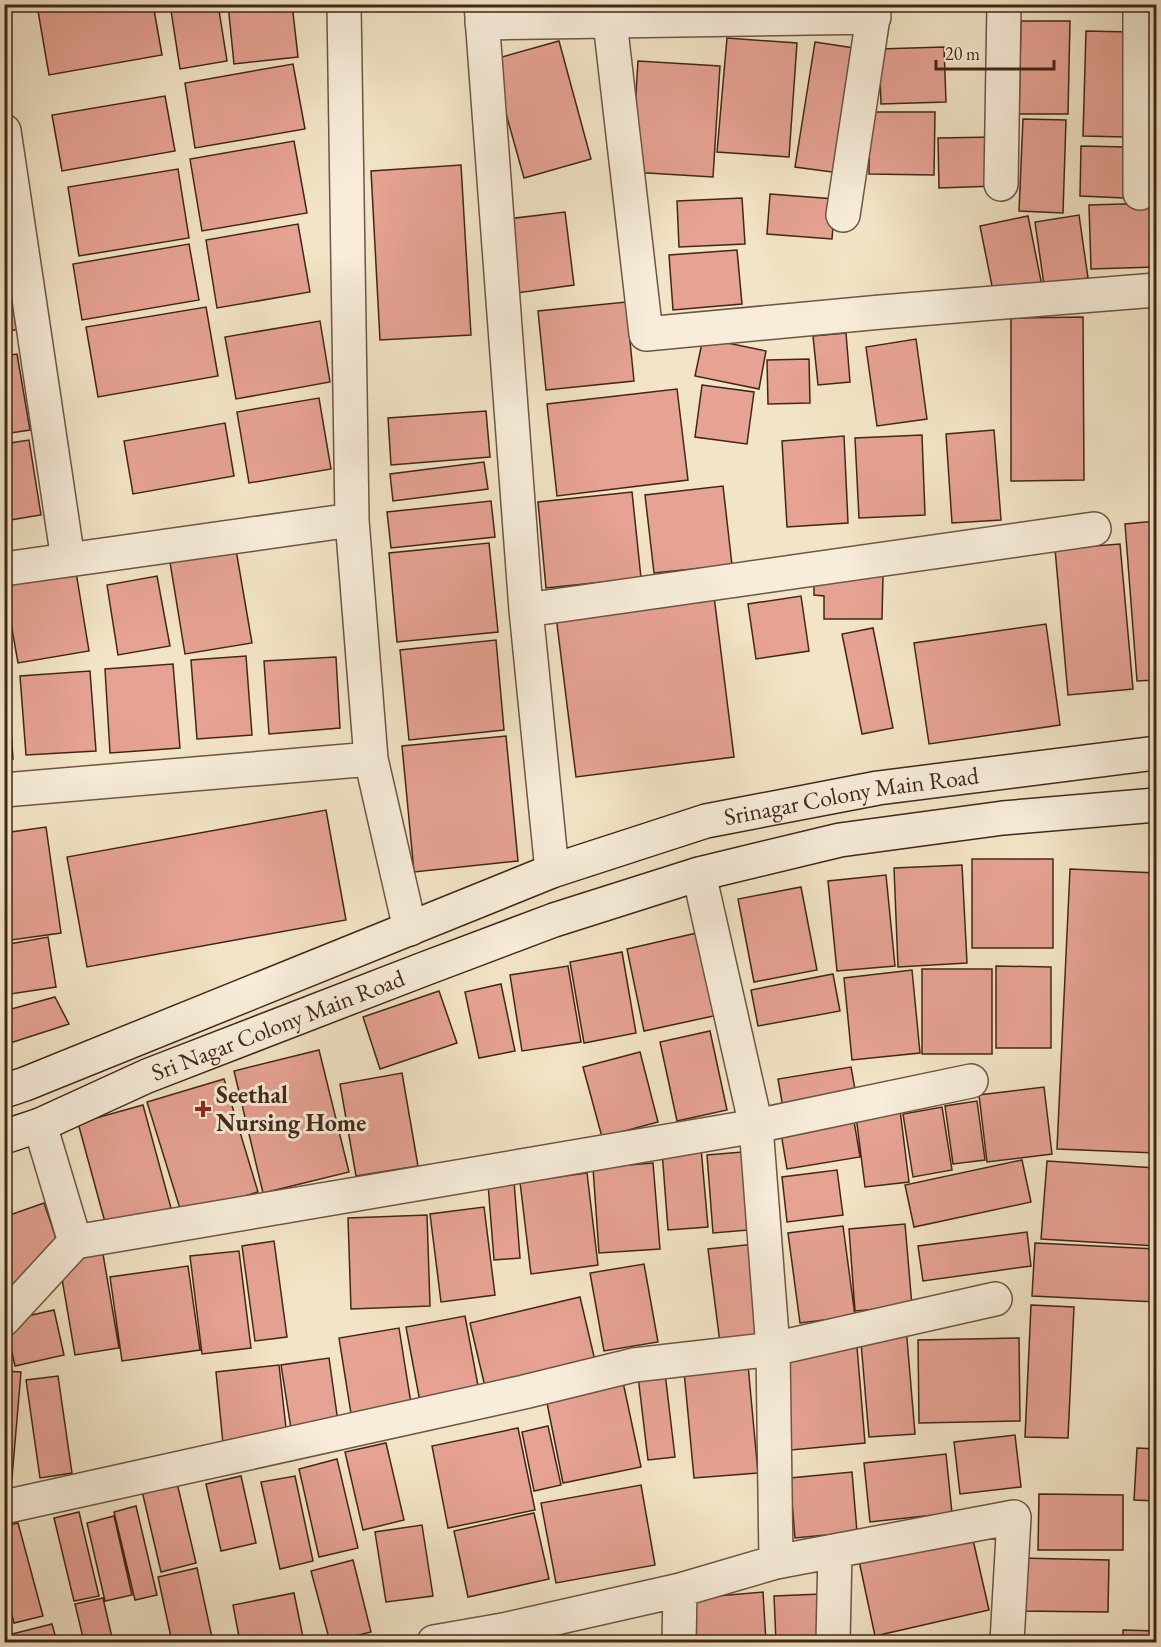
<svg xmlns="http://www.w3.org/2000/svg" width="1161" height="1647" font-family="'EB Garamond',serif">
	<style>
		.building { fill: #e6a293; stroke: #412719; stroke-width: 1.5 }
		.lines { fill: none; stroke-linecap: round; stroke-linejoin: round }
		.street-casing { stroke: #6d5644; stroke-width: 36 }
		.secondary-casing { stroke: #412719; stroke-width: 36 }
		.street { stroke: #f7edda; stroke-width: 33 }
		.secondary { stroke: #f7edda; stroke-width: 33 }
		.poi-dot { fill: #8f2418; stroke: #f7edda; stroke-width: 2 }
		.labels { text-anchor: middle; stroke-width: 6; stroke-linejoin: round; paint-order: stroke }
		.street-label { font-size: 24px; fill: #412719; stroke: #f7edda }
		.poi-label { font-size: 24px; font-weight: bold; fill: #412719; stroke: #f7edda; text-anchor: start }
	</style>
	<rect width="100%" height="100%" fill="#f2e4c6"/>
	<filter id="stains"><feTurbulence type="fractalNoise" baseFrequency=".00333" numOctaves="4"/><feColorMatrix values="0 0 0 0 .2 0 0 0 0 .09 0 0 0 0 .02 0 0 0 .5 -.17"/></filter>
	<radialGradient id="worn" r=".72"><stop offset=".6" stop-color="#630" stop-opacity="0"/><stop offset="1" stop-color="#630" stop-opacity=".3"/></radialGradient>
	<path class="building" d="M74,4H153L162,55L49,75L38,11Z
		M170,4H218L227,61L180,69Z
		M228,4H292L298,57L234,64Z
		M1021,21H1070L1068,114H1019Z
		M1086,31L1129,32L1125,137L1083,136Z
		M727,38L797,43L789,157L717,152Z
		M559,41L591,159L524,178L491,60Z
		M815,42L867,50L847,174L795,167Z
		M944,47L946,102L881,104L879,49Z
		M638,61L720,66L713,177L631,172Z
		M293,64L305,129L195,148L185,83Z
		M165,96L175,151L62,171L52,115Z
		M870,112H935L934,175L869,174Z
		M1023,119L1066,120L1063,213L1019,211Z
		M995,137L996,186L939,188L938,138Z
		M294,141L307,213L202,231L190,159Z
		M1081,146L1126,147L1124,198L1080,196Z
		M461,165L471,335L380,340L371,171Z
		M178,169L189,238L79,256L68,187Z
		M770,194L835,199L832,239L767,234Z
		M742,198L745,244L679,247L677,201Z
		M1156,203V267L1091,269L1089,205Z
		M565,212L574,285L517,293L507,219Z
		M1079,215L1088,278L1044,285L1035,222Z
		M1028,216L1042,286L994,296L980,226Z
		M298,224L310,292L217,308L206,240Z
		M189,244L199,300L82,320L73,264Z
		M737,250L742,304L673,310L669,255Z
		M4,259H8L20,329L4,332Z
		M626,302L634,381L546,390L538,311Z
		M206,307L218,376L98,397L86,327Z
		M1083,317L1084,480L1011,481V318Z
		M320,321L330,382L236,399L225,337Z
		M846,333L850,382L818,385L813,336Z
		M703,338L766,351L759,389L695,376Z
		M916,339L927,419L877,426L866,347Z
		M17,354L30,430L4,434V356Z
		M809,359L810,403L768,404L767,360Z
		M702,385L754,392L747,444L695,437Z
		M677,389L688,480L557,496L547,404Z
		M319,398L331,469L249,483L237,412Z
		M486,411L490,457L391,465L388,418Z
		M225,423L234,476L133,494L124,441Z
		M994,430L1001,520L952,523L946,434Z
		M922,435L925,515L859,518L855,438Z
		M844,436L848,523L787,527L782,441Z
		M29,440L41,515L4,521V444Z
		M484,462L488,489L393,501L390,474Z
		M723,486L732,565L654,573L645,495Z
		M632,492L641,578L546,588L538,502Z
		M491,501L495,537L391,548L387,512Z
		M1156,521V680L1137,681L1125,524Z
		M489,543L498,632L397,642L389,553Z
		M235,544L252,643L185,654L169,556Z
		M1120,544L1133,689L1068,695L1055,549Z
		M76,572L89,651L18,663L4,584Z
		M157,576L170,646L118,655L107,585Z
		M814,576H883L882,619H824V596L814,595Z
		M714,596L734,757L576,777L556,616Z
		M801,596L809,651L756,659L748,604Z
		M1046,624L1060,725L929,744L914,643Z
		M873,628L893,728L862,734L842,634Z
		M496,640L504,730L409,740L400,650Z
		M246,656L252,735L197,739L191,660Z
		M336,657L340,728L269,734L264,661Z
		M173,664L180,748L110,753L105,669Z
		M90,671L96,751L26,755L20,676Z
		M8,684L13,759H4V685Z
		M506,736L518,861L414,872L402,746Z
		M326,810L346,920L87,967L67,857Z
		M46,827L61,933L4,941V833Z
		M972,859H1053V948H972Z
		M962,865L967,963L898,967L894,868Z
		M1070,869L1156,873V1153L1057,1149Z
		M886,875L895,966L837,971L828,881Z
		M801,887L817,970L754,982L738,899Z
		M701,932L718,1015L644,1031L627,949Z
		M48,937L56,987L4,995V945Z
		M622,952L636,1033L584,1043L570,962Z
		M568,966L581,1042L522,1051L510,975Z
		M996,966L1051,967V1048H996Z
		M922,969H992V1054H922Z
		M912,970L920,1053L852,1060L844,978Z
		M833,974L840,1011L758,1026L751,990Z
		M501,984L515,1051L479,1058L465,992Z
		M439,991L457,1043L380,1069L363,1017Z
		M55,997L69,1024L4,1045V1011Z
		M710,1031L727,1110L677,1121L660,1042Z
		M319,1050L349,1172L263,1193L234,1071Z
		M640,1052L658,1122L602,1137L583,1067Z
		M851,1067L856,1095L783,1108L778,1079Z
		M402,1073L418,1166L356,1176L340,1084Z
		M224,1079L258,1192L182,1215L147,1102Z
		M1044,1087L1052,1154L987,1162L979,1095Z
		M977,1101L985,1160L953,1164L945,1106Z
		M143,1105L171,1208L106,1226L78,1123Z
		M942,1107L952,1170L913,1177L903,1114Z
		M900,1110L909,1182L865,1187L856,1116Z
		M854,1121L860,1157L787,1169L781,1133Z
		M701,1148L708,1227L668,1230L662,1151Z
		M754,1151L760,1229L713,1233L707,1155Z
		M1022,1160L1031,1202L914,1227L905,1185Z
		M1047,1161L1156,1168V1246L1041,1239Z
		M653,1163L660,1249L599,1253L593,1168Z
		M837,1170L843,1215L787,1222L782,1177Z
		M587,1173L598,1265L531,1274L520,1182Z
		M514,1181L520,1258L494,1260L488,1184Z
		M44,1203L57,1241L4,1294V1217Z
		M484,1207L495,1295L441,1302L430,1214Z
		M427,1215L430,1306L351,1309L348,1218Z
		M905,1224L912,1306L855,1311L849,1229Z
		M843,1226L855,1316L800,1323L788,1233Z
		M1027,1232L1031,1266L923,1281L918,1246Z
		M274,1241L287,1337L255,1341L242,1246Z
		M1035,1243L1156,1249V1302L1032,1296Z
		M755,1244L767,1337L720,1343L708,1249Z
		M239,1251L251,1348L202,1354L190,1256Z
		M103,1254L119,1348L75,1355L59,1261Z
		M644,1264L658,1342L604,1351L590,1273Z
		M188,1266L200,1350L122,1361L110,1277Z
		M580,1297L596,1365L486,1391L470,1323Z
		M1031,1305L1074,1307L1068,1438L1025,1437Z
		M54,1310L64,1355L15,1366L5,1321Z
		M465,1316L479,1391L420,1402L406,1327Z
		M906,1327L915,1434L869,1437L860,1331Z
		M399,1328L412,1410L352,1420L339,1338Z
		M1019,1338L1020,1421L919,1423L918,1340Z
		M857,1347L865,1443L791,1450L782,1353Z
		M329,1358L339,1429L292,1435L281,1365Z
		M279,1365L287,1437L223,1444L216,1372Z
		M748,1365L758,1473L694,1478L684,1371Z
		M4,1371L21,1372L12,1478L4,1477Z
		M665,1373L675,1457L648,1460L638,1376Z
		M58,1376L72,1473L40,1478L26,1380Z
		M623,1382L641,1467L563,1483L546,1398Z
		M548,1426L561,1485L534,1491L522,1432Z
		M518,1428L535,1510L448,1528L432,1446Z
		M1015,1435L1021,1487L960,1494L954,1442Z
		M386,1443L404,1520L363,1530L345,1452Z
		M1137,1448L1156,1449V1501L1134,1500Z
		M946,1454L952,1513L870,1522L864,1463Z
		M337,1459L358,1548L319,1557L299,1469Z
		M852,1472L857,1532L795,1538L790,1478Z
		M241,1476L256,1543L221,1551L206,1484Z
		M295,1476L313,1561L280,1569L261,1482Z
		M177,1483L196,1563L161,1572L142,1491Z
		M641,1485L655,1565L556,1583L541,1503Z
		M1039,1494L1123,1495V1550H1038Z
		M136,1506L157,1595L135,1600L114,1512Z
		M79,1512L99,1596L74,1601L54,1518Z
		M534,1513L549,1579L468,1597L454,1531Z
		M114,1516L132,1595L105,1601L87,1523Z
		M18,1523L43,1616L14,1623L4,1587V1526Z
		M422,1525L433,1596L386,1602L375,1532Z
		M971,1531L989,1610L875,1636L858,1556Z
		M1019,1558L1109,1560L1108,1612L1018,1611Z
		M353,1560L371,1632L330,1642L311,1571Z
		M197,1568L213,1642H172L158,1577Z
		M763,1592L766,1642H686L683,1599Z
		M294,1593L304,1642H240L233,1605Z
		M821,1594L823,1642H776L774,1596Z
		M103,1598L113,1642H84L75,1604Z
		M52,1624L57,1642H14L12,1634Z
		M1123,1630L1156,1631V1642H1123Z
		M667,1635L668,1642H618V1640Z"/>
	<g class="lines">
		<g class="street-casing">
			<path id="street" d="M344,4L352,520L371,759L410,929
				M481,4L526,610L552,871
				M1140,4V193
				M610,22L646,334L881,312L1156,290
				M482,23L874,17
				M4,131L68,560
				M1001,184L1004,4
				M843,215L875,4
				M4,569L352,520
				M526,610L1094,529
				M4,790L371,759
				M699,874L756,1126L773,1349L776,1562
				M40,1125L75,1242
				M4,1319L75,1242L756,1126L971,1081
				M4,1507L524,1392L634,1365L773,1349L995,1299
				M434,1642L503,1630L680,1590L776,1562L1014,1517L1007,1642
				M679,1642L680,1590
				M833,1642L835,1551"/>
		</g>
		<g class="secondary-casing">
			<g id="secondary">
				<path id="s1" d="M4,1091L25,1084L552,871L706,821L878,788L1156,753"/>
				<path id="s2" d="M4,1137L40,1125L147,1076L424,969L554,920L699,874L840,840L1003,818L1156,805"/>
			</g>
		</g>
		<use href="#street" class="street"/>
		<use href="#secondary" class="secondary"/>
	</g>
	<path class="poi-dot" d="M200 1100h6v6h6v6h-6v6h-6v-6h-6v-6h6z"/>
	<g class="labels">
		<g class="street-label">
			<text dy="8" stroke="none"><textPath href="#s1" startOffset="900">Srinagar Colony Main Road</textPath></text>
			<text dy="8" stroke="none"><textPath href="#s2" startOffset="296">Sri Nagar Colony Main Road</textPath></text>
		</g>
		<g class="poi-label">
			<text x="216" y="1103">Seethal<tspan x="216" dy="28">Nursing Home</tspan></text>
		</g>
	</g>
	<rect width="1161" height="1647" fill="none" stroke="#f2e4c6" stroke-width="24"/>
	<rect x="6" y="6" width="1149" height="1635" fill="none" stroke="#412719" stroke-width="3"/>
	<rect x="12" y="12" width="1137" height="1623" fill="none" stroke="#412719" stroke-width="1.5"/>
	<path d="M936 60v9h118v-9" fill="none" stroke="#412719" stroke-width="3"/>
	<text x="945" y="60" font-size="18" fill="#412719" stroke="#f7edda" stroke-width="4.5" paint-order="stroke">20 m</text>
	<rect width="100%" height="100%" filter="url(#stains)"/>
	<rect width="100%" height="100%" fill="url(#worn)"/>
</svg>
